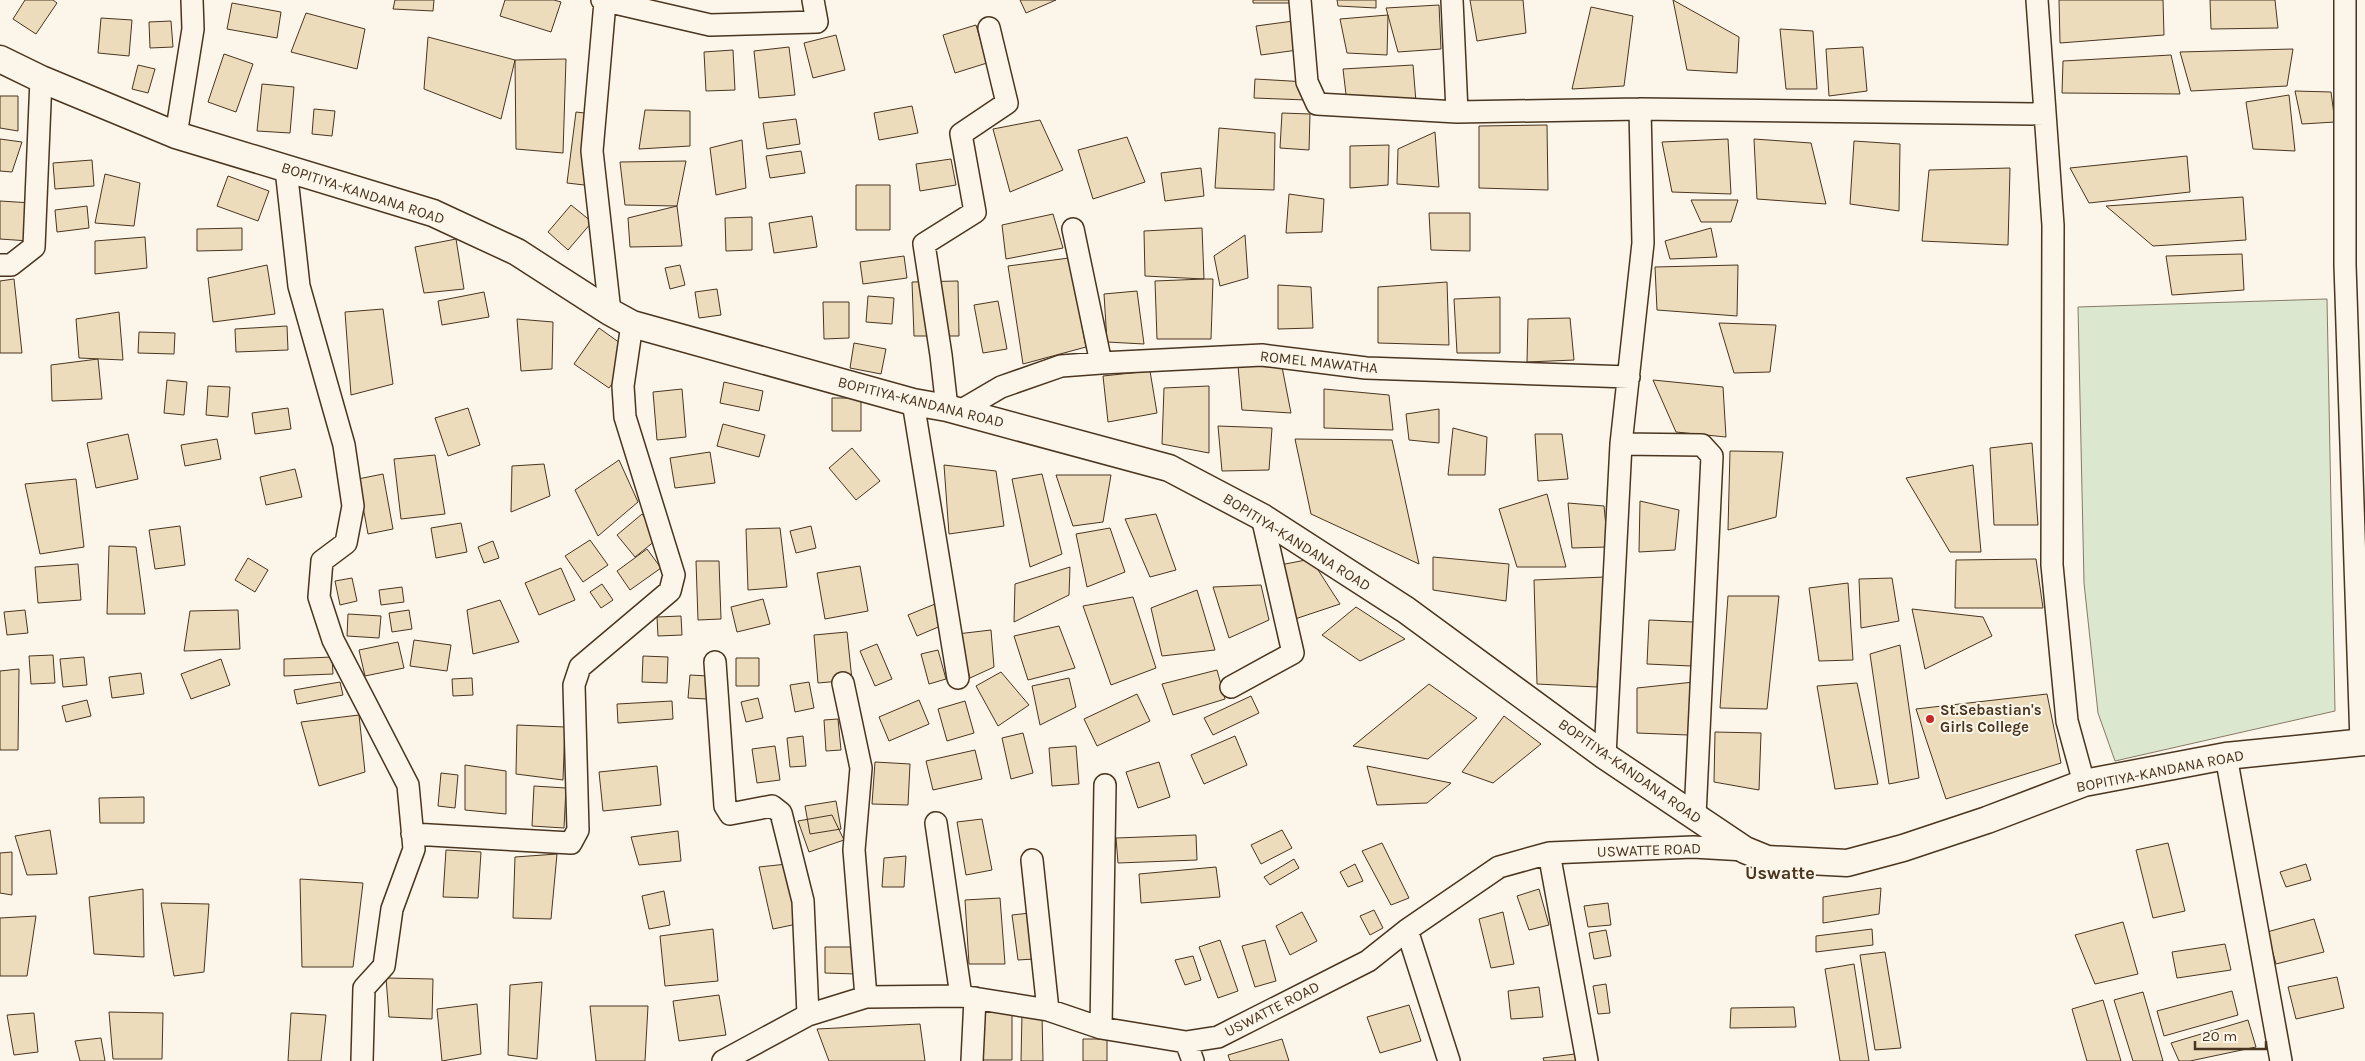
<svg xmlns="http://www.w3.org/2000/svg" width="2365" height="1061" font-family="Karla,sans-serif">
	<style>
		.green { fill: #dce7d0; stroke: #887966 }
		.building { fill: #ecdcbc; stroke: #4a3520 }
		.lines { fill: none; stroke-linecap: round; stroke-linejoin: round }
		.minor-casing { stroke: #4a3520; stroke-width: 24 }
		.tertiary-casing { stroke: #4a3520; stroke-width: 29 }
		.minor { stroke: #fbf6e9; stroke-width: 21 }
		.tertiary { stroke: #fbf6e9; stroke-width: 26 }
		.poi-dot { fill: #c62828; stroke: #fbf6e9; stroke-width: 2 }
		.labels { text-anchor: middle; stroke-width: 4; stroke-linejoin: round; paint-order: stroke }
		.street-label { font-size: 15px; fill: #4a3520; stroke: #fbf6e9 }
		.poi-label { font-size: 15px; font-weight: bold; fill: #4a3520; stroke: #fbf6e9; text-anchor: start }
		.quarter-label { font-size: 18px; font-weight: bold; fill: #4a3520; stroke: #fbf6e9 }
	</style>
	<rect width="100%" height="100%" fill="#fbf6e9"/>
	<path class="green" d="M2327,299L2335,711L2115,761L2098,713L2084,583L2078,307Z"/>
	<path class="building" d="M25,0H53L57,3L36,34L13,19Z
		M395,0H434L433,11L393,9Z
		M505,0H554L561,2L551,32L500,16Z
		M1020,0H1056L1026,13Z
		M1253,0H1300V3H1253Z
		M1337,0H1376V8L1338,6Z
		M1470,0H1523L1526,33L1477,41Z
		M1673,0L1739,37L1737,73L1687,70Z
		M2059,0H2163L2164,35L2060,43Z
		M2210,0H2275L2278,28L2211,29Z
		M232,3L281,12L277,38L227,29Z
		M1439,5L1441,49L1398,52L1386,8Z
		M1591,7L1633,16L1624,86L1572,89Z
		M306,13L365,29L357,69L291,52Z
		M1388,15L1387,55L1347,53L1340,19Z
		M101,18L132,20L129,56L98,53Z
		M1301,20L1305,49L1261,55L1256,26Z
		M171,21L173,47L150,48L149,22Z
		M976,25L987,63L955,73L943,35Z
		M1780,29L1813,31L1817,89H1786Z
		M836,35L845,70L813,78L804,43Z
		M428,37L515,60L501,119L424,89Z
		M789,47L795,95L759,98L754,51Z
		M1863,47L1867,91L1829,96L1826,49Z
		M2293,49L2287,86L2191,91L2180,52Z
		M733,50L735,90L706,91L704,52Z
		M224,54L253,64L236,112L208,102Z
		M2171,55L2180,94L2062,93L2063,61Z
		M566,59L563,153L516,149L515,60Z
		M138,65L155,69L148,93L132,89Z
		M1413,65L1416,102L1347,103L1343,69Z
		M1255,79L1307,82L1306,100L1254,98Z
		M262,84L294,87L290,133L257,131Z
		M2295,91L2331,92L2335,122L2302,124Z
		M2289,95L2295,151L2253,149L2246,102Z
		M0,96H18V131L0,128Z
		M912,106L918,133L879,140L874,113Z
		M314,109L335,111L332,136L312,134Z
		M645,110L690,111V146L639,149Z
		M576,112L601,115L593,186L567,183Z
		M1282,113L1310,114L1309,150L1280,148Z
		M796,119L800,144L767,149L763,123Z
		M1040,120L1063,170L1010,192L993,129Z
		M1547,125L1548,190L1479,188V126Z
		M1219,128L1275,133L1274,190L1215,188Z
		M1435,132L1439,187L1397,184L1398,149Z
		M1127,137L1145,182L1093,199L1078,150Z
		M0,139L22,142L12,172L0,171Z
		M1728,139L1731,194L1672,192L1662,142Z
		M1754,139L1811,143L1826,204L1757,199Z
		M742,140L746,188L716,195L710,148Z
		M1854,141L1900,144L1899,211L1850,204Z
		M1389,145L1388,185L1350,188V146Z
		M801,151L805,173L770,178L766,156Z
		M2187,156L2190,192L2089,203L2070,168Z
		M951,159L956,185L920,191L916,164Z
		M92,160L94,186L55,189L53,163Z
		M686,161L677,206L625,205L620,162Z
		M1201,168L1204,196L1165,201L1161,173Z
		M2010,168L2008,245L1922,241L1929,170Z
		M105,174L140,183L134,226L95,223Z
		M228,176L269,191L258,221L217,206Z
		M856,185H890V230H856Z
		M1289,194L1324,199L1322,232L1286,233Z
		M2243,197L2246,240L2153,246L2106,206Z
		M1691,200H1738L1731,222H1701Z
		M0,201L32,203L29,241L0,239Z
		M571,205L592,222L568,250L548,232Z
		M87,206L89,228L57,232L55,210Z
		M677,206L682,246L630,247L628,218Z
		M1429,213H1470V251L1431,250Z
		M1053,214L1063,248L1006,259L1002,225Z
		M812,216L817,247L774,253L769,223Z
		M752,217V250L726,251L725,218Z
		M242,228V250L197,251V229Z
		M1202,228L1204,279L1145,276L1144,231Z
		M1711,228L1717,257L1670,259L1665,241Z
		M1245,235L1248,278L1220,286L1214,256Z
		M145,237L147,268L95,274V241Z
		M456,239L464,289L424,293L415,247Z
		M2242,254L2244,290L2172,295L2166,256Z
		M904,256L907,278L863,284L860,262Z
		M1069,258L1086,347L1023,364L1008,266Z
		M267,265L275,314L213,322L208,278Z
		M680,265L685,285L670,289L665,268Z
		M1738,265L1737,316L1657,310L1655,267Z
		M14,279L22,353H0V281Z
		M1204,279H1213L1211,339H1157L1155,281Z
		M958,281L959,336H914L912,282Z
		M1447,282L1449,345L1378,343V287Z
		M1278,285L1311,287L1313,328L1278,329Z
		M717,289L721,315L699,318L695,292Z
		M1137,291L1144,344L1107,342L1104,294Z
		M484,292L489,317L442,325L438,301Z
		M868,296L894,298L892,324L866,322Z
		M1500,297V353H1457L1454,299Z
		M998,301L1007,349L983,353L974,305Z
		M823,302H849V338L824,339Z
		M383,309L393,384L351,395L345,312Z
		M119,312L123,360L79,358L76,319Z
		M1570,318L1574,360L1527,362L1528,319Z
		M517,319L553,322L552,369L521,371Z
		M1719,323L1776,325L1770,372L1734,373Z
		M287,326L288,350L236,352L235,329Z
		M599,328L634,353L609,388L574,364Z
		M139,332L175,333L174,354L138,353Z
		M854,343L886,349L881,374L850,368Z
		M98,359L102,399L52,401L51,365Z
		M1238,366L1282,367L1291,413L1242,410Z
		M1150,371L1157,413L1108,422L1103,376Z
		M167,380L187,382L184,415L164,413Z
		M1653,380L1723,387L1726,437L1676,432Z
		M724,382L763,391L759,411L720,403Z
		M208,386L230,387L228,417L206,415Z
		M1209,386V453L1162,444L1164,388Z
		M682,389L686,437L657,440L653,392Z
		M1324,389L1389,395L1393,430L1324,428Z
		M832,398H861V431H832Z
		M288,408L291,429L255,434L252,413Z
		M468,408L480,445L448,456L435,418Z
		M1439,409V443L1409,440L1406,414Z
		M723,424L765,435L759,457L717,446Z
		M1218,426L1272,428L1269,470L1222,471Z
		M1453,428L1487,437L1485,475H1448Z
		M128,434L138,479L96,488L87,443Z
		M1535,434H1562L1568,479L1538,481Z
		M217,439L221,459L185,466L181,445Z
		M1295,439L1392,440L1419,564L1311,514Z
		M2032,443L2038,525H1994L1990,448Z
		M852,448L880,481L856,500L829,468Z
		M1730,451L1783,452L1776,517L1728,530Z
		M710,452L715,483L675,488L670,458Z
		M435,455L445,514L401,519L394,459Z
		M619,460L638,502L598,536L575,490Z
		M544,464L550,496L511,512L512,466Z
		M944,465L996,471L1004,526L949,534Z
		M1973,465L1981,552H1950L1906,478Z
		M295,469L302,497L266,505L260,477Z
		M383,474L393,529L368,534L358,479Z
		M1042,474L1062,554L1030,567L1012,479Z
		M1056,475H1111L1103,522L1073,526Z
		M76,479L84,547L40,554L25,484Z
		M1547,494L1566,567H1517L1499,509Z
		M1640,501L1679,510L1675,550L1639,552Z
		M1568,503L1604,506L1608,547L1572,548Z
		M642,514L661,536L635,557L617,535Z
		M1156,514L1176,570L1150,577L1125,519Z
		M461,523L467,552L436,558L431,528Z
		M180,526L185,565L155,569L149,530Z
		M811,526L816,548L796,553L790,531Z
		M780,528L787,587L748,590L746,529Z
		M1110,528L1125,572L1087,587L1076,534Z
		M590,540L608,565L583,582L565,556Z
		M493,541L499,558L484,563L478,547Z
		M109,546L136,547L145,614H107Z
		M647,549L661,568L630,590L617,571Z
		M1433,557L1509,564L1506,601L1433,590Z
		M248,558L268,570L255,592L235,580Z
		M1311,559L1340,604L1295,619L1280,565Z
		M2036,559L2043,608H1955L1956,560Z
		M696,561H719L721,619L698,620Z
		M78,564L81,600L38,603L35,567Z
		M860,566L868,611L825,619L817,573Z
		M1070,567L1069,595L1014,622L1015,584Z
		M561,568L575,600L539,615L525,583Z
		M1605,577L1597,687L1537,684L1534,580Z
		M352,578L357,601L340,605L335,581Z
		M1892,578L1899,621L1861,628L1859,579Z
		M1848,583L1853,660L1819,661L1809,588Z
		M602,584L613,600L601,608L590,592Z
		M1261,585L1269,620L1229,638L1213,587Z
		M402,587L404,602L381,605L379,590Z
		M1197,590L1215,650L1162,656L1151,608Z
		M1728,596H1779L1767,709L1720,708Z
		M1133,597L1156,668L1111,685L1083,606Z
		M763,599L770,624L737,632L731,607Z
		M500,600L519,642L473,654L467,610Z
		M935,604L943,625L917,636L908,615Z
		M1356,607L1405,639L1360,661L1322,635Z
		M1912,609L1983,617L1992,636L1925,669Z
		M25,610L28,633L7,635L4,612Z
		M238,610L240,649L184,651L190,611Z
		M409,610L412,629L392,632L389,613Z
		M348,614L381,616L379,638L347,636Z
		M681,616L682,635L658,636L657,617Z
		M1649,620L1694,622L1691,666L1647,664Z
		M1059,626L1075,668L1028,680L1014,636Z
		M991,630L994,667L970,678L957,634Z
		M847,632L852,680L818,683L814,635Z
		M414,640L451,645L447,671L410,666Z
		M398,642L404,668L365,676L359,650Z
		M877,644L892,679L875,686L860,651Z
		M1900,645L1919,778L1889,784L1870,654Z
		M938,650L946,679L929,684L921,654Z
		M53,655L55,683L31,684L29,656Z
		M643,656L668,657L667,683L642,682Z
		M84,657L87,685L63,687L60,659Z
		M332,657L333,674L284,676V659Z
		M736,658H759V686H736Z
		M221,659L230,685L191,699L181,674Z
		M19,669L18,750H0V671Z
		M1217,670L1225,699L1173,715L1162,684Z
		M1001,672L1029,705L998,726L976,686Z
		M141,673L144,694L112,698L109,677Z
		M690,675L708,676L707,699L688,698Z
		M472,678L473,695L453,696L452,679Z
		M1069,678L1076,707L1040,725L1032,686Z
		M340,682L343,695L297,704L294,690Z
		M809,682L814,708L795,712L790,685Z
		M1694,682L1688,735L1637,733V688Z
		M1857,683L1878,784L1835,789L1817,686Z
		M1429,684L1477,718L1428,759L1353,746Z
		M1137,694L1150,721L1097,746L1084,719Z
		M2047,694L2061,763L1946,799L1916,709Z
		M1251,696L1259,713L1213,735L1204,718Z
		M758,698L763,718L746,722L741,702Z
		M87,700L91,716L66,722L62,706Z
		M919,700L929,724L889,741L879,717Z
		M672,701L673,719L618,723L617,704Z
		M965,701L974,733L947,741L938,709Z
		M359,715L365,772L319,786L301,722Z
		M1504,716L1541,744L1493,783L1462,772Z
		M838,719L841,750L826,751L824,720Z
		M517,725L565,727L563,780L516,774Z
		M1715,732L1761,733L1759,790L1714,782Z
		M1023,733L1033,773L1011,779L1002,738Z
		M803,736L806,766L790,767L787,738Z
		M1235,736L1247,765L1204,784L1191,755Z
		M775,746L780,780L757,783L752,749Z
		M1076,746L1079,784L1052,786L1049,748Z
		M975,750L982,779L933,790L926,761Z
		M875,762L910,764L908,805L872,804Z
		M1159,762L1170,797L1138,808L1126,772Z
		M465,765L506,771V814L465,810Z
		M657,766L661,805L603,811L599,772Z
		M1367,766L1451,783L1427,803L1377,805Z
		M441,773L458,775L455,808L438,806Z
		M534,786L566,788L564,828L532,826Z
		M144,797V823H100L99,798Z
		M836,801L841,829L810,834L805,806Z
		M832,815L844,840L809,852L798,821Z
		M982,819L992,870L966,875L957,822Z
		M50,830L57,874L27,875L15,836Z
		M1282,830L1292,848L1261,864L1251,845Z
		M678,831L681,861L639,865L631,837Z
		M1196,835L1197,860L1118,863L1116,838Z
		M1382,843L1409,898L1391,905L1362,851Z
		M2168,843L2185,911L2153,918L2136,850Z
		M446,850L481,852L478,898L443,897Z
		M12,852V895L0,893V853Z
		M557,854L551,919L513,918L515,857Z
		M906,856L904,887H882L884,858Z
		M1294,859L1299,868L1270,885L1264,877Z
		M787,864L797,924L773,929L759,867Z
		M1355,864L1363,881L1348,887L1340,872Z
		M2306,864L2311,880L2286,887L2280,872Z
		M1216,867L1220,897L1141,903L1139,874Z
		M300,879L363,883L353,967H302Z
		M1881,888L1879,914L1823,923V897Z
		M143,889L144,957L94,954L89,897Z
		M1539,889L1549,925L1529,930L1517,896Z
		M664,891L670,925L649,929L642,896Z
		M1000,898L1005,964H969L965,900Z
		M161,903L209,904L204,972L174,976Z
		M1608,903L1611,925L1588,927L1584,906Z
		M1374,910L1383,928L1370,935L1360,916Z
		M1302,912L1317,941L1290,955L1276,926Z
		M1503,912L1514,964L1491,968L1479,919Z
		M1030,913L1034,959L1018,960L1012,915Z
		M36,916L27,976H0V918Z
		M2314,919L2324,952L2276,964L2267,932Z
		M2123,922L2138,974L2095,984L2075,935Z
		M713,929L718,981L665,986L660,936Z
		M1872,929L1873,945L1816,952V936Z
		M1606,930L1611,956L1594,959L1589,933Z
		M1220,940L1238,991L1218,998L1199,947Z
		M1265,940L1276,981L1255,987L1242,946Z
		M2225,944L2231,970L2177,978L2172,952Z
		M825,947H855L856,974L825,973Z
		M1885,952L1901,1048L1875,1050L1860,955Z
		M1193,956L1201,980L1185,985L1175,960Z
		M1854,964L1869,1061H1840L1825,969Z
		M2337,977L2344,1008L2296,1019L2288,987Z
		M386,978L433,979L432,1019L389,1017Z
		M542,982L537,1059L508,1055L510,985Z
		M1606,984L1610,1013L1598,1014L1593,986Z
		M1539,987L1543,1017L1511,1019L1508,991Z
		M2232,991L2238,1015L2164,1036L2157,1011Z
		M2143,992L2163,1061H2133L2114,1000Z
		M719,995L726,1035L679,1041L673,1001Z
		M2103,1000L2121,1061H2087L2072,1009Z
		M477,1004L481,1054L442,1061L437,1009Z
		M1409,1005L1421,1041L1380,1053L1367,1017Z
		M590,1006H648L645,1061H596Z
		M1794,1007L1796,1027L1730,1028L1731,1008Z
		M984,1011L1012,1012V1060H981Z
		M109,1012L163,1013L162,1059H113Z
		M34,1013L38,1052L14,1055L7,1015Z
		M291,1013L326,1015L321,1061H288Z
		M1022,1014L1042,1015L1043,1061H1021Z
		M2248,1020L2256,1047L2190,1061H2179L2171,1043Z
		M920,1024L925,1061H829L817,1029Z
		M101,1038L105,1061H80L75,1041Z
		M1083,1039H1107V1061H1083Z
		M1282,1039L1289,1061H1230L1228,1055Z
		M1575,1054L1577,1061H1544L1543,1058Z"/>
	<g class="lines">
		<g class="minor-casing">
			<path id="minor" d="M602,0L710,25L817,22L813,0
				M1300,0L1307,82L1317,104L1457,112L1640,109L2044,114
				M1452,0L1457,112
				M2037,0L2053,225L2052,565L2067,721L2084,783
				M2345,0V265L2361,742
				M605,2L592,151L610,312
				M176,135L193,29L192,0
				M286,169L299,286L344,445L353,506L346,543L322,561L319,597L333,640L408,785L414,849L392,909L384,966L364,988L362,1061
				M1073,229L1101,363
				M0,265H11L34,247L41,79
				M913,402L958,678
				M947,408L941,355L924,244L975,212L961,134L1007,103L989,28
				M960,411L1001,387L1061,366L1101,363L1262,355L1366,368L1629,377
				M1621,444L1702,445L1712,456L1695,816
				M715,662L725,806L730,814L772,806L781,813L803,901L808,1015
				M843,683L861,768L854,850L866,997
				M1231,687L1293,653L1262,517
				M1605,756L1621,444L1643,243L1640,109
				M2226,756L2281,1061
				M936,823L961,996
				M412,834L571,843L578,830L574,685L580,667L670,591L674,575L625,417L623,386L632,324
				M1549,853L1587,1061
				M1032,860L1048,1010
				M1407,930L1449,1061
				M1101,1028L1105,785
				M1186,1042L1193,1061
				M723,1061L808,1015L866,997L961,996L1048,1010L1101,1028L1186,1042L1218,1037L1368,961L1407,930L1499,867L1549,853L1693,847L1745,850
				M972,1061L975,998"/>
		</g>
		<g class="tertiary-casing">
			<path id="tertiary" d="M0,59L41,79L176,135L433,213L517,252L610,312L632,324L913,402L947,408L1169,468L1262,517L1406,610L1605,756L1745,850L1767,859L1847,863L1903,848L1987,820L2084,783L2226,756L2365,742"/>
		</g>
		<use href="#minor" class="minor"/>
		<use href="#tertiary" class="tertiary"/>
	</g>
	<circle class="poi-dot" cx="1930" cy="719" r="5"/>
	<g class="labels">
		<g class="street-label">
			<text transform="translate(363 193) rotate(18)" y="5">BOPITIYA-KANDANA ROAD</text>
			<text transform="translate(1319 362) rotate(6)" y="5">ROMEL MAWATHA</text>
			<text transform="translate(921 402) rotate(14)" y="5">BOPITIYA-KANDANA ROAD</text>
			<text transform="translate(1297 542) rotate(32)" y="5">BOPITIYA-KANDANA ROAD</text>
			<text transform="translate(1630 771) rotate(35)" y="5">BOPITIYA-KANDANA ROAD</text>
			<text transform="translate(2160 771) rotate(-11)" y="5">BOPITIYA-KANDANA ROAD</text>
			<text transform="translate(1649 850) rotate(-2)" y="5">USWATTE ROAD</text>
			<text transform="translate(1272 1009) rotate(-27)" y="5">USWATTE ROAD</text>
		</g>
		<g class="poi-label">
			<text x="1940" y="715">St.Sebastian's<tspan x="1940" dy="17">Girls College</tspan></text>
		</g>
		<g class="quarter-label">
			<text x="1780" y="879">Uswatte</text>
		</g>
	</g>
	<path d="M2195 1041v8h71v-8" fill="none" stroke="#4a3520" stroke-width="2.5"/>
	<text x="2202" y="1041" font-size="15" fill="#4a3520" stroke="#fbf6e9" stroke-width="4" paint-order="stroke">20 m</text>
</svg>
